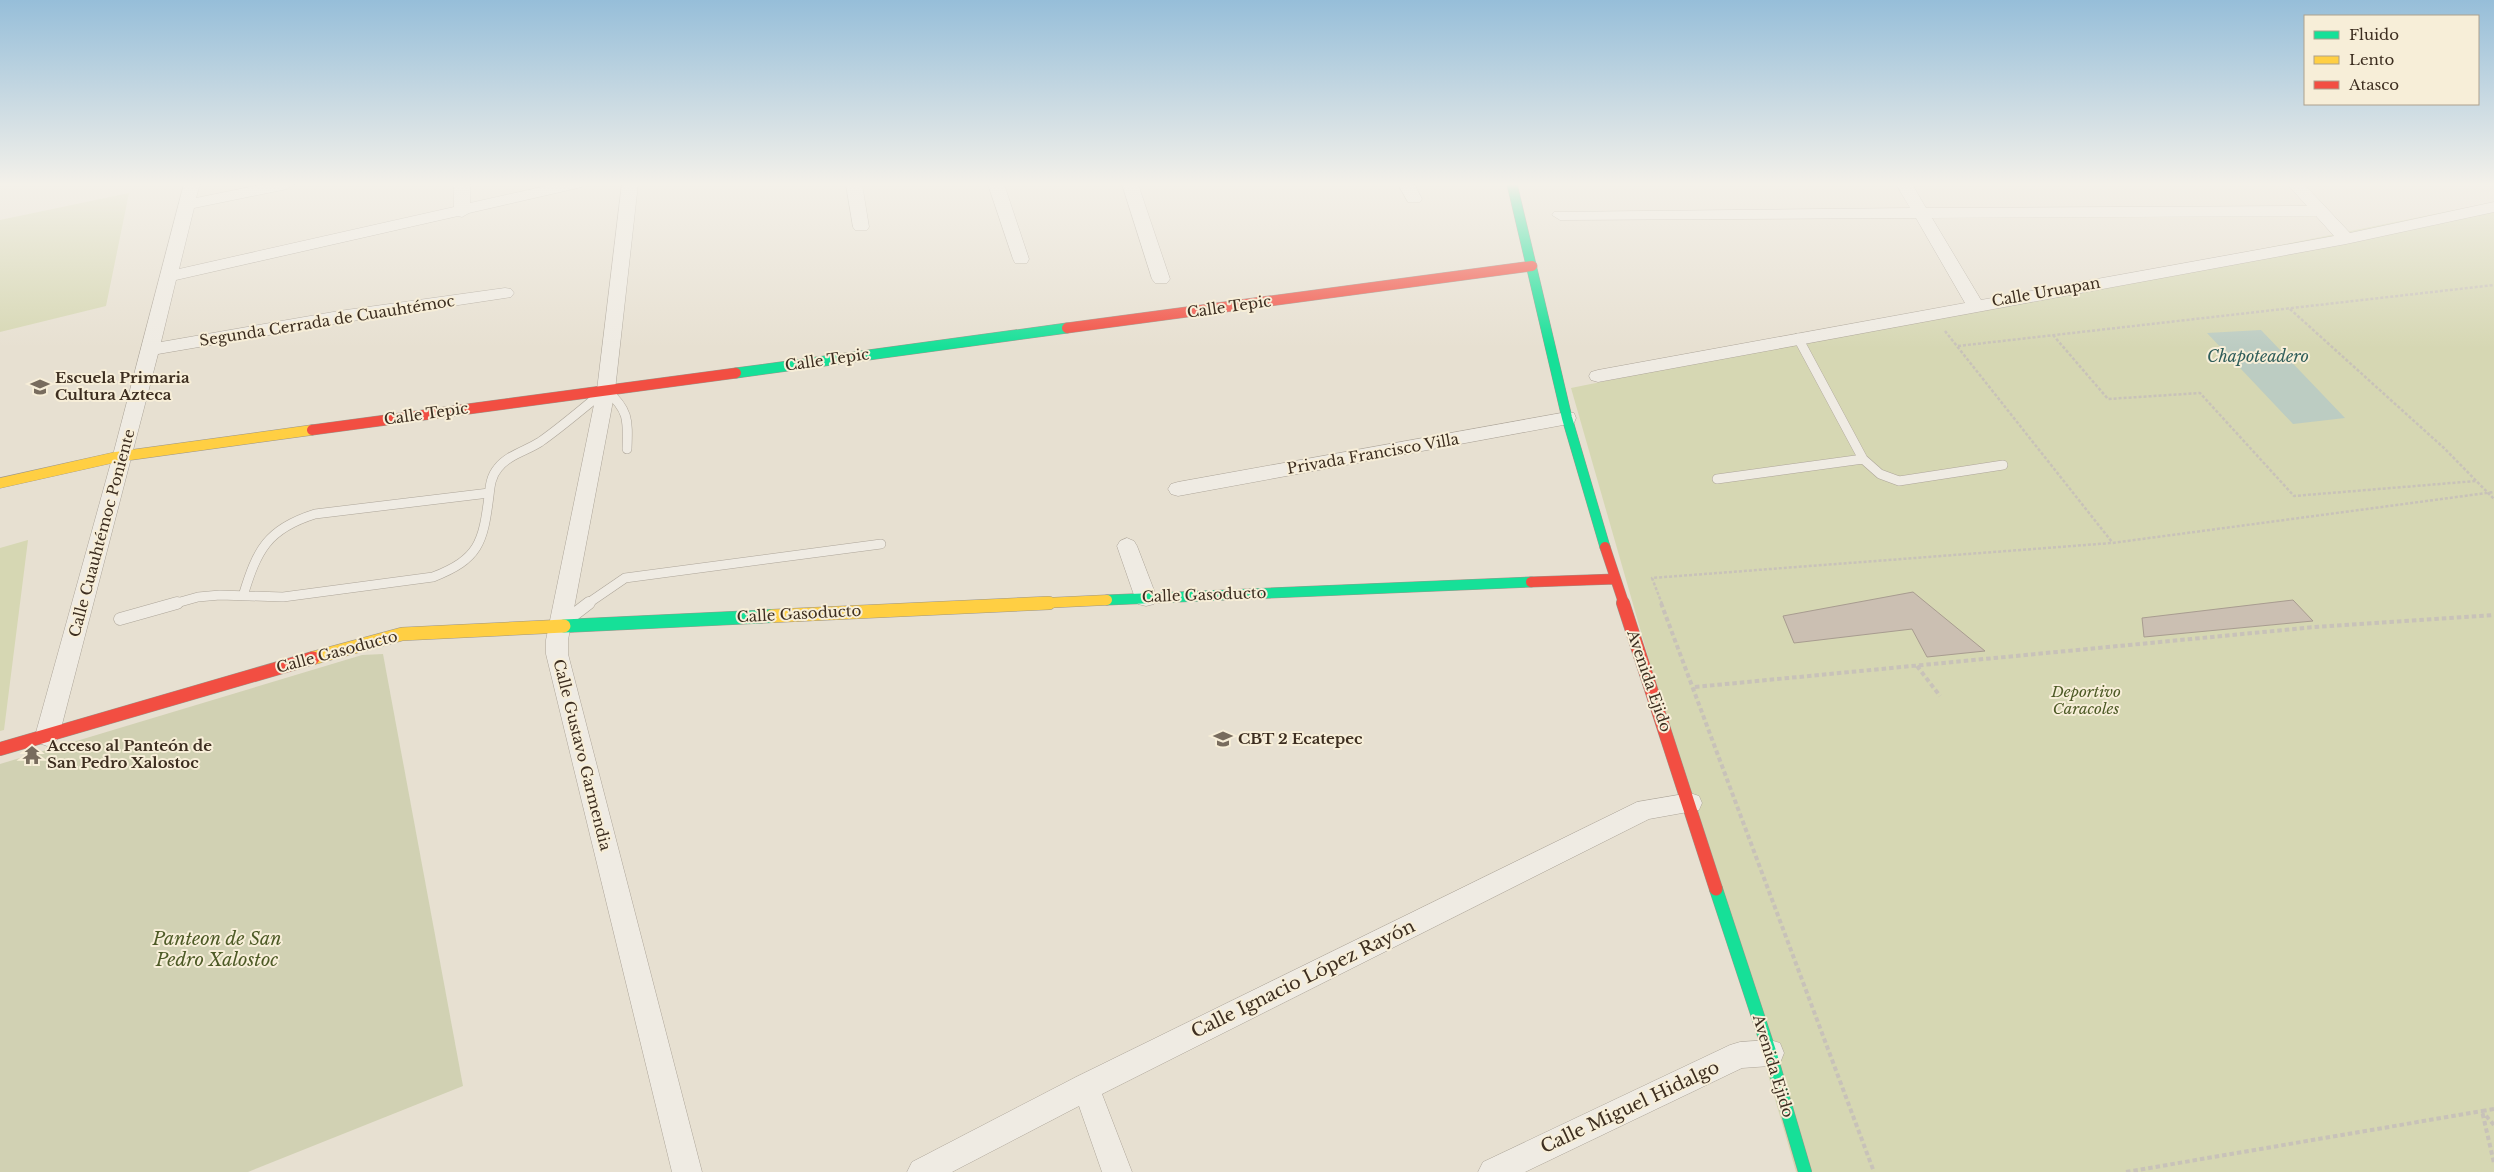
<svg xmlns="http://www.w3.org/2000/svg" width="2494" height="1172" font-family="'Libre Baskerville',serif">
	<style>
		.green { fill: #d6d7b3 }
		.cemetery { fill: #d1d1b3 }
		.water { fill: #bcccc2 }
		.building { fill: #cbbfb2; stroke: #a89c90 }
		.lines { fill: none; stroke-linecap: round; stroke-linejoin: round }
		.lane-far1-casing { stroke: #ada599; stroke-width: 10 }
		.lane-casing { stroke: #ada599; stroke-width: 13 }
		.street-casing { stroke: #ada599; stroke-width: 1 }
		.fast-far1-casing { stroke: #9c958a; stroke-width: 11 }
		.fast-casing { stroke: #9c958a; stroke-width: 14 }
		.slow-far1-casing { stroke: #9c958a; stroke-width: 11 }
		.slow-casing { stroke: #9c958a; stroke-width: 14 }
		.jam-far1-casing { stroke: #9c958a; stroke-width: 11 }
		.jam-casing { stroke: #9c958a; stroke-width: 14 }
		.path-far1 { stroke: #c8c2b9; stroke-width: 2.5; stroke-dasharray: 3 2; stroke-linecap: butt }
		.path { stroke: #c8c2b9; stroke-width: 4; stroke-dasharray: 4.5 3; stroke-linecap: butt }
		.lane-far1 { stroke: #efebe3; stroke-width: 9 }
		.lane { stroke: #efebe3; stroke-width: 12 }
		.street { fill: #efebe3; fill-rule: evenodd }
		.fast-far1 { stroke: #16e098; stroke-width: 10 }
		.fast { stroke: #16e098; stroke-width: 13 }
		.slow-far1 { stroke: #ffcf43; stroke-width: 10 }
		.slow { stroke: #ffcf43; stroke-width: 13 }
		.jam-far1 { stroke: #f24e42; stroke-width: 10 }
		.jam { stroke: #f24e42; stroke-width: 13 }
		.labels { text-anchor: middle; stroke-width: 4; stroke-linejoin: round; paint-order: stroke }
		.street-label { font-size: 15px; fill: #3d2e20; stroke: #f7eed8 }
		.poi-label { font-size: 15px; font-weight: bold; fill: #3d2e20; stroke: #f7eed8; text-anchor: start }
		.park-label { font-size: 15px; font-style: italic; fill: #4d5a26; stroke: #f7eed8 }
		.water-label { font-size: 16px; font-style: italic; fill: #2f5d5a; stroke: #f7eed8 }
		.near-park-label { font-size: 18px; font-style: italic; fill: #4d5a26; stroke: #f7eed8 }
		.near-street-label { font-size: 18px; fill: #3d2e20; stroke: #f7eed8 }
	</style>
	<rect width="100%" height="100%" fill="#e7e0d1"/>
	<path class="green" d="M129,193L106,306L0,332V220Z
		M2494,202V1172H1796L1571,388Z
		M28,540L4,730L0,731V548Z"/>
	<path class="cemetery" d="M383,654L463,1086L248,1172H0V764L362,655Z"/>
	<path class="water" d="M2261,330L2345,418L2293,424L2207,333Z"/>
	<path class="building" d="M1913,592L1985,651L1927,657L1912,629L1794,643L1783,616Z
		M2293,600L2313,621L2144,637L2142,618Z"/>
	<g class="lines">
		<g class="lane-far1-casing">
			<path id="lane-far1" d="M1798,338L1863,459L1880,474L1899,481L2003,465
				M1717,479L1863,459
				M243,596C257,550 267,529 315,514L489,493
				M173,604L198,597L220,595L283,597L433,577C479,559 483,543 489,496C490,486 491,476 498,468C508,455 526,451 540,442C563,426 584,407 606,390C629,410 628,420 627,449
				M587,604L625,578L881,544"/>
		</g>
		<g class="lane-casing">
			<path id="lane" d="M120,619L177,603
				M563,623L589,603"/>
		</g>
		<g class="street-casing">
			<path id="street" d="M184,184H200L196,198L264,184H295L287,189L194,208L179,269L454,207V184H470V203L555,184H584L582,187L469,213L462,217L458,216L176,280L161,342L339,311L505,288L511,289L514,293L511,297L505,298L339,323L158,354L59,736L55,743L47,746L39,743L35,736L113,455Z
				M622,184H638L615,390L568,640V654L702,1172H672L546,654V640L597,390Z
				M846,184H862L869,227L867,230H855L853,227Z
				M988,184H1004L1029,259L1027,263H1015L1013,259Z
				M1122,184H1138L1170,279L1167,283H1155L1152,279Z
				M1398,184H1414L1422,199L1420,202H1408Z
				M1896,184H1912L1926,208L2307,206L2287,184H2304L2350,233L2494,202V212L2346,244L1598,382L1591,380L1589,376L1591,372L1598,370L1965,303L1916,218L1560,220L1552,215L1554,212L1910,208ZM2316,216L2334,236L1981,300L1932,218Z
				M1567,412L1574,413L1576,418L1574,423L1178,496L1171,494L1168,489L1171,484L1178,482Z
				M1127,538L1134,541L1137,546L1157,598L1154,604L1146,606L1138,604L1135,598L1117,546L1120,541Z
				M1690,793L1699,796L1702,803L1699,810L1649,819L1102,1094L1132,1172H1102L1079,1106L952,1172H907L912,1162L1076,1077L1637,802Z
				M1770,1040L1780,1043L1784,1053L1780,1063L1770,1066L1742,1068L1525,1172H1478L1483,1162L1730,1045L1740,1042Z"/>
		</g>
		<g class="fast-far1-casing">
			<path id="fast-far1" d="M1512,184L1567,418L1605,547
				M736,373L1067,328
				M1107,600L1531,582"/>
		</g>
		<g class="fast-casing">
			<path id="fast" d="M564,626L772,616
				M1716,889L1770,1053L1805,1172"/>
		</g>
		<g class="slow-far1-casing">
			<path id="slow-far1" d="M0,483L116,457L312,430
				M1023,604L1107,600"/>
		</g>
		<g class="slow-casing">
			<path id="slow" d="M772,616L1049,603
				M313,658L402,634L564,626"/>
		</g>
		<g class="jam-far1-casing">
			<path id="jam-far1" d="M1067,328L1532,266
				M312,430L736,373
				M1605,547L1624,604
				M1531,582L1615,579"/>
		</g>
		<g class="jam-casing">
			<path id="jam" d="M1623,603L1716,889
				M0,749L313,658"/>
		</g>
		<path class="path-far1" d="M2290,309L2444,448L2494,499
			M1945,331L2112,542
			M2053,335L2108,399L2200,393L2294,496L2476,481
			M1958,346L2494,285
			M1662,604L1652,578L2112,543L2494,492"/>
		<path class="path" d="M1661,603L1874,1172
			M1917,666L1940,696
			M1695,687L2315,627L2494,615
			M2494,1109L2482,1111L2494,1163
			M2126,1172L2482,1111L2494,1125"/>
		<use href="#lane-far1" class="lane-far1"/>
		<use href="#lane" class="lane"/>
		<use href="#street" class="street"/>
		<use href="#fast-far1" class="fast-far1"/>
		<use href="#fast" class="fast"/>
		<use href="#slow-far1" class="slow-far1"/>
		<use href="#slow" class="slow"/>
		<use href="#jam-far1" class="jam-far1"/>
		<use href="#jam" class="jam"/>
	</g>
	<linearGradient id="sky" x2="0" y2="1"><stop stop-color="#96bed9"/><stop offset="0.53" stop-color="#f4f1ea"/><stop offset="1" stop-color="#f4f1ea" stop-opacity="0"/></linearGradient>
	<rect width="2494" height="348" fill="url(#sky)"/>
	<defs>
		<g id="school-bare" transform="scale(1.5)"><path d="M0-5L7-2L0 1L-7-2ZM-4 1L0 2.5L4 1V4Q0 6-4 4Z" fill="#786c5e" stroke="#f7eed8" stroke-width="2.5" paint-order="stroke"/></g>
		<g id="temple-bare" transform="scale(1.5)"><path d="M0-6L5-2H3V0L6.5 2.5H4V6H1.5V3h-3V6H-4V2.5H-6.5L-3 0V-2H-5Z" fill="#786c5e" stroke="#f7eed8" stroke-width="2.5" paint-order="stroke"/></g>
	</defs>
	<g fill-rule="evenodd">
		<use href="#school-bare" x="40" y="387"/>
		<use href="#school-bare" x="1223" y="739"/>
		<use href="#temple-bare" x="32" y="755"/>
	</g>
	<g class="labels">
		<g class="street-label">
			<text transform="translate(2046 292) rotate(-10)" y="5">Calle Uruapan</text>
			<text transform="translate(1229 307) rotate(-8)" y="5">Calle Tepic</text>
			<text transform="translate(327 321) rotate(-9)" y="5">Segunda Cerrada de Cuauhtémoc</text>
			<text transform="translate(827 360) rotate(-8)" y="5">Calle Tepic</text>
			<text transform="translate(426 414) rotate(-8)" y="5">Calle Tepic</text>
			<text transform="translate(1373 454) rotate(-10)" y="5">Privada Francisco Villa</text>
			<text transform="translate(102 533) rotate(-75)" y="5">Calle Cuauhtémoc Poniente</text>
			<text transform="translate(1204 595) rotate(-2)" y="5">Calle Gasoducto</text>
			<text transform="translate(799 614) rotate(-3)" y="5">Calle Gasoducto</text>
			<text transform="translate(337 652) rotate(-15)" y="5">Calle Gasoducto</text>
			<text transform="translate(1649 681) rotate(71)" y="5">Avenida Ejido</text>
			<text transform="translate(582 755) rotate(76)" y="5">Calle Gustavo Garmendia</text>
			<text transform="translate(1773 1066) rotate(73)" y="5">Avenida Ejido</text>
		</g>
		<g class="poi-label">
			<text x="55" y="383">Escuela Primaria<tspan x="55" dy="17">Cultura Azteca</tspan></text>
			<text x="1238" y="744">CBT 2 Ecatepec</text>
			<text x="47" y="751">Acceso al Panteón de<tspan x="47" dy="17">San Pedro Xalostoc</tspan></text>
		</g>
		<g class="park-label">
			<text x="2086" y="697">Deportivo<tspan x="2086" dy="17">Caracoles</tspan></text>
		</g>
		<g class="water-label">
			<text x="2258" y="362">Chapoteadero</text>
		</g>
		<g class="near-park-label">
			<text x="217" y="945">Panteon de San<tspan x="217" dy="21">Pedro Xalostoc</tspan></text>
		</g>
		<g class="near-street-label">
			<text transform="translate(1303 979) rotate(-26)" y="6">Calle Ignacio López Rayón</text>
			<text transform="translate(1630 1107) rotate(-25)" y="6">Calle Miguel Hidalgo</text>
		</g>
	</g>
	<rect x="2304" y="15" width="175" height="90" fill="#f7eed8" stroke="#ada18e"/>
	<rect x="2314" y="31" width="25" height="8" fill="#16e098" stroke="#ada18e"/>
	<text x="2349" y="40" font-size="15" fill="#3d2e20">Fluido</text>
	<rect x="2314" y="56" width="25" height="8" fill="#ffcf43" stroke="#ada18e"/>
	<text x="2349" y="65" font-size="15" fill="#3d2e20">Lento</text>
	<rect x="2314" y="81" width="25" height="8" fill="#f24e42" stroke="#ada18e"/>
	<text x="2349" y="90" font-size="15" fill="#3d2e20">Atasco</text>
</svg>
